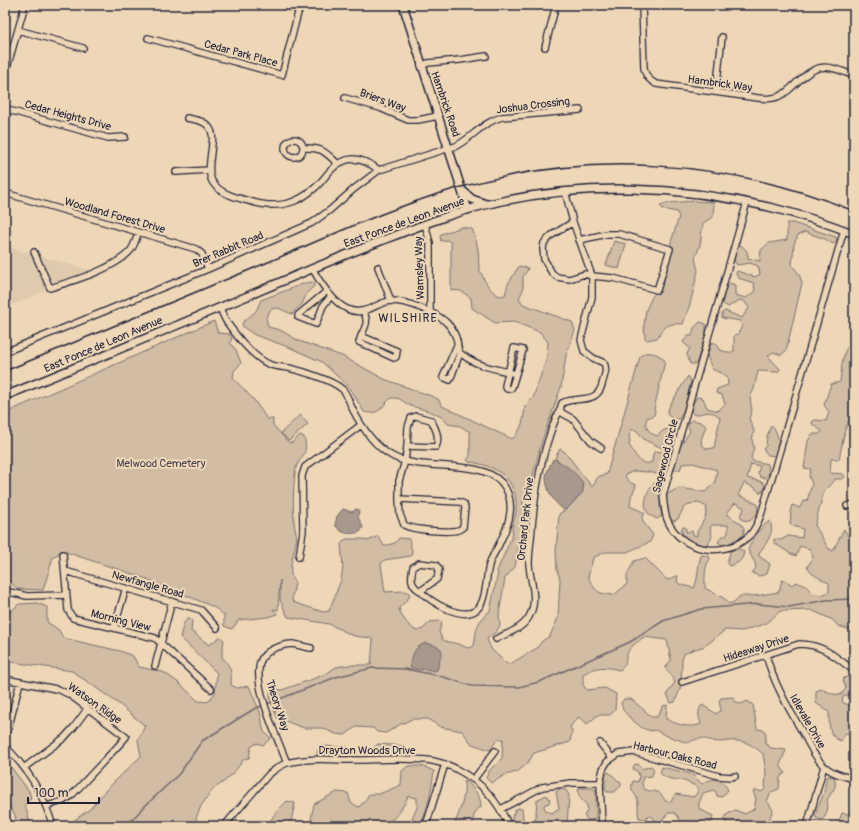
<svg xmlns="http://www.w3.org/2000/svg" width="859" height="831" font-family="Pangolin,sans-serif">
	<style>
		.built { fill: #decaad }
		.green { fill: #d0bda4; stroke: #797070 }
		.water { fill: #a7998c; stroke: #72696c }
		.lines { fill: none; stroke-linecap: round; stroke-linejoin: round }
		.stream { stroke: #72696c; stroke-width: 1.5 }
		.street-casing { stroke: #22223b; stroke-width: 8 }
		.secondary-casing { stroke: #22223b; stroke-width: 10 }
		.street { stroke: #edd7b6; stroke-width: 5.5 }
		.secondary { stroke: #edd7b6; stroke-width: 7 }
		.rail { stroke: #22223b; stroke-width: 1.5 }
		.labels { text-anchor: middle; stroke-width: 4; stroke-linejoin: round; paint-order: stroke }
		.street-label { font-size: 11px; fill: #22223b; stroke: #edd7b6 }
		.park-label { font-size: 11px; fill: #454150; stroke: #edd7b6 }
		.neighbourhood-label { font-size: 12px; letter-spacing: 1px; fill: #22223b; stroke: #edd7b6 }
	</style>
	<rect width="100%" height="100%" fill="#edd7b6"/>
	<filter id="ink" filterUnits="userSpaceOnUse"><feTurbulence type="fractalNoise" baseFrequency=".025" numOctaves="2"/><feDisplacementMap in="SourceGraphic" scale="8" xChannelSelector="R" yChannelSelector="G"/><feConvolveMatrix kernelMatrix="1 2 1 2 8 2 1 2 1" color-interpolation-filters="sRGB"/></filter>
	<g filter="url(#ink)">
		<path class="built" d="M5,246L18,250L93,271L5,308Z"/>
		<path class="green" d="M693,201L714,202L713,217L703,223L700,245L695,258L698,271L690,304L683,324C668,323 666,325 657,338L647,340L645,338L644,325L646,310L652,297L664,281L671,242L679,217L677,212L663,209L660,206L668,203Z
			M787,223H793L836,237L837,241L833,244L825,239L805,232L798,235L794,244L792,265L799,274L802,283L786,351L781,355L773,352L768,356L780,369L778,372L758,371L754,389L750,397L752,411L749,418L754,431L752,440L754,447L751,458L753,461L768,464L769,473L765,478L760,477L758,472L760,466L751,464L747,478L763,482L765,488L760,493L754,487L744,483L738,495L756,503L758,505L757,514L750,521L743,520L740,515L744,510L743,507L735,503L728,512V515L740,523L744,528V535L724,546L718,542L722,536H726L728,533V525H712L710,528C713,537 713,538 706,545C695,544 684,541 681,529L683,527H685L686,529V532L692,531L693,535L697,536V532L705,518L707,507L697,502L684,507L678,519L671,522L666,505L667,494L679,488L705,492L715,483L717,470L693,463L682,464L680,470H674C671,456 684,442 690,431L688,426V423L692,420L701,422L706,426L701,440L702,445L707,449L714,448L720,418C713,409 704,413 694,415L691,411L693,403L697,397L703,398L707,408L718,411L725,404L722,395L716,393L717,389L728,385L727,376L712,369L707,356L712,342L717,344L720,350L730,353L734,351V335L738,334L742,326L740,321L722,318V313L725,311L742,318L749,308L745,302L740,300L728,307L722,303L726,288L730,283L735,285V295L746,298L755,292L754,283L738,278L736,274L737,271L755,277L760,274L758,266L750,263L737,265L734,260L735,250L741,245L747,251L748,258L760,261L761,250L769,243L787,240Z
			M462,227L472,229C475,236 477,242 478,250C479,255 478,261 479,266C480,275 494,301 505,295L508,284L519,266L528,268L527,271L523,276V290L519,298L523,304L572,322L575,330L566,356L561,387L542,441L529,491L523,501L522,527L515,567L505,578L499,615L500,626L495,633L487,639L491,649L506,663L510,664L537,648L542,641L550,636L558,618L560,579L557,570L556,551L559,514L567,509L584,487L580,480L555,458L560,449L565,452L592,487L595,483L597,477L607,474L640,357L644,353C652,352 660,354 665,361L654,409L655,411L654,415L647,418C643,426 650,434 657,436L664,430L669,429L672,433L674,439L670,448L664,449L645,440L636,430H631L629,436L630,440L629,445C634,452 640,468 652,462L653,454L655,451L662,452L666,462L661,475L648,472L634,471L625,475C627,481 630,483 636,485L635,489L631,496L630,506L645,513L642,518L644,523L653,535L650,542L627,552H605L593,558L588,577C597,593 596,593 614,595L627,584V575L634,561L645,558L667,580L672,579L675,576H678L677,581L679,584L694,588C699,578 697,566 701,556L703,555L709,556L710,559C704,566 705,579 705,588L725,599L729,604L734,602L740,596C754,597 766,594 779,592L782,580L788,582L792,585L796,582L806,586L812,593L822,595L829,592V583C821,579 811,575 807,567L813,558L810,549L800,546L796,556L791,554L774,543V539L781,540L788,536L802,538L803,529L793,526L790,523L791,515L790,512L792,505L800,508L803,501H807L812,484L809,476L811,469L804,468L808,441L812,434H820L822,431L813,425L812,422L815,420L826,421L829,412L824,405L831,384L840,382C842,370 841,348 853,342L854,339V395L852,402L854,407L845,430L839,459H831L830,473L843,474L845,477L841,479H835L824,491L815,525L828,548L833,551L844,529L848,536L854,541V631L838,626L833,620L811,610L780,611L767,623L743,631L725,630L705,646L692,650L684,654L682,660L681,686L675,702L671,703L667,694L675,682L672,676L665,668L671,660L667,640L644,637C631,647 627,647 625,665L620,670C602,666 599,666 583,674V685L587,690L605,688L616,694L615,710L610,715H598L587,724L581,718H577L570,727L572,731L570,742L534,753L527,764L517,772L505,775L491,783L486,778L490,770L502,758L503,739L497,740L490,750L472,744L462,731L440,727L428,719H412L399,725L386,733L377,732L373,728L356,727L345,735L336,734L322,728H304L277,718L270,699V692L273,689L282,690L310,680L326,674L336,667L348,665H371L373,640L370,638L354,636L329,624L288,617L280,600V580L278,610L273,609L277,614L268,617L239,620L232,629L224,626V615L214,607L139,576L62,551L53,557L43,590L17,589L6,577L5,413L214,321L218,333L229,334L232,338L230,343L236,350L241,363L234,371L233,378L254,400L267,419H273V425L289,443L293,442L300,435L304,437C310,458 296,457 295,474C293,489 293,506 294,521C294,527 298,536 296,542C294,555 286,572 295,583L292,598L293,602L323,612L329,611L341,580L343,567L341,544L346,539H363L368,541L378,536L384,546L395,543L399,538L409,539L412,551L411,556L384,560L381,564L385,592L403,591L408,592L410,595L408,599L399,608C400,616 410,628 417,631L423,629L430,622L439,621L442,622L439,632L442,639C447,643 452,642 458,644C464,646 467,650 474,646C476,635 475,626 483,618C486,615 486,613 490,611L498,573L497,571L513,534C510,526 516,518 516,509C518,479 496,465 469,462L467,460L470,456V432L460,426L448,424C441,412 423,410 411,406C402,402 401,397 391,398C381,407 379,416 364,412L350,388L322,362L291,348L255,335L243,327L242,323L256,311L261,300L305,283L313,282L315,285L307,293L302,304L292,314L278,308L271,309L266,317L268,327L280,330L299,341L342,356L384,379L431,396L438,399L442,406L512,439C522,431 524,418 525,406L533,398L547,357L548,342L540,332L514,322L495,323L472,308L471,298L461,291L451,290V242L447,240L441,241L440,236L441,234Z
			M614,241L626,244L619,269L606,265Z
			M700,322L706,324V333L696,364H690L687,354L690,348L687,346L683,342L688,336H692L694,328Z
			M688,376L691,381L684,409L679,419H672L667,413L670,405Z
			M300,415L308,424L289,441L281,433Z
			M771,426H773C779,437 781,445 776,456L768,455L763,449L766,446L767,436Z
			M654,483L660,485V507L662,516L657,519C654,517 650,516 648,513C642,506 647,489 654,483Z
			M770,521C775,534 766,543 759,553V556L770,564L767,574L759,576L752,573L756,568L755,563L748,550C753,538 759,528 770,521Z
			M734,549H740L744,552C742,562 738,563 729,566L727,563L730,552Z
			M37,603L47,607V622L59,630L63,638L120,651L133,656L139,667L163,672L179,683L198,701L208,702L215,693L217,673L180,637L184,623L188,618L192,621L191,631L209,645L220,637L224,640L222,651V657C231,667 232,671 231,685L237,688L249,686L260,712L264,732L271,738L263,745L257,743L251,747L249,758L244,759L235,771L225,781L213,789L201,806L196,818L200,826H66L90,809L106,790L141,756L138,740L145,726L119,704L72,671L5,661V613L8,614L19,604Z
			M847,677H851L854,680V693L843,697L842,702L854,708V736L846,733L841,741C828,737 829,723 829,712L816,703V691L821,689L833,694L841,695L846,688L843,681L844,678Z
			M733,697L736,702L741,704L747,701L753,705L757,729L764,730L766,734L765,743L771,748L786,750L780,765L785,773L780,777L779,789L771,792L767,801L773,810L770,817V826H728L724,820L726,815L735,810L745,814L754,809L756,799L753,791L756,790L762,792L765,789L766,773L763,754C755,747 747,741 736,741C731,740 725,742 720,742C705,741 704,734 688,743L665,735L655,730L651,731L642,728L630,718L623,710L621,703L624,699H631L652,717H657L663,706L667,705L666,719C675,724 691,729 701,724C699,718 697,711 702,705L717,714L721,710L719,701L721,698Z
			M378,744L404,746L407,754L403,758L380,756L377,754L374,747Z
			M321,746L348,747L354,750L352,757H318L317,753L318,749Z
			M5,759L29,791L31,798L25,805L31,826H17L15,815L5,799Z
			M638,764L642,769L651,766L654,769L652,776L643,777L642,784L644,789C655,794 658,787 665,801L671,802L675,794L694,797L698,791V787C693,785 686,781 680,780C674,780 664,778 660,773L662,767L692,774L702,784C712,777 722,778 728,790L722,797L717,796L716,792L713,790L703,793L699,803V809L713,816L712,822C704,825 690,830 683,823C680,820 678,816 675,813H668L660,823L655,821L653,817L648,816L645,819L639,818C637,812 639,804 637,798C634,791 629,792 633,781L638,782L639,776L638,772L633,769L634,765Z
			M408,766H422L434,771C433,780 427,815 421,822C420,824 418,824 416,826L412,818L417,808V798L408,796C403,808 396,818 384,826H315L311,819L314,804L337,792L348,793L351,803L359,807L365,801L369,794H379L401,785L402,771Z
			M608,772C613,774 615,780 621,782V786L614,792H607L605,789V776Z
			M828,776L834,777C838,789 832,790 827,800C829,806 827,816 822,820L816,818L815,815C817,808 821,802 823,795C826,788 824,782 828,776Z
			M467,781C474,790 481,795 481,807C475,810 471,819 474,826H454C459,812 466,798 464,782Z
			M579,788H592L596,790V819L588,820L584,816L587,811V805C582,801 579,797 578,791Z
			M559,789L566,790L569,795L567,826H535L537,800L546,795L550,799L549,803L545,804L544,807L546,811L552,813L559,808L556,792Z
			M287,801L295,803L290,826H269C271,816 280,808 287,801Z
			M518,808L522,809L524,826H513L512,817L515,810Z
			M842,813L854,815V826H837Z"/>
		<path class="water" d="M553,459C564,462 577,474 583,483V492L567,509L564,510C554,503 546,490 546,477C546,472 551,464 553,459Z
			M343,509L352,512L356,509L359,510L358,517L363,527L360,532C349,535 341,534 335,525L337,516Z
			M426,643L436,646L441,649L442,653L437,670L434,671L426,669L418,670L411,668L410,666C413,655 413,647 426,643Z"/>
		<g class="lines">
			<path class="stream" d="M126,826L144,807L179,774L202,741L254,709L336,677L372,668L405,669L440,676L472,686L519,687L539,682L630,642L663,621L701,609L758,604L789,607L826,600L854,599"/>
			<g class="street-casing">
				<path id="street" d="M282,5L300,10
					M642,5L644,68C646,77 649,80 656,84L758,98C763,98 768,99 773,98C780,97 787,92 792,87C817,64 822,62 854,76
					M18,30L83,48
					M148,38L282,75L300,5
					M545,47L556,5
					M421,66L428,63L460,60L486,56
					M5,75L25,5
					M716,92L722,37
					M345,98L380,108L408,120H418L438,116
					M5,109L108,138L125,137
					M187,118C195,120 204,120 209,127C213,132 213,138 212,144C209,172 203,186 235,197C245,200 257,204 268,205C288,206 302,200 317,186C321,182 325,177 329,172C346,154 360,156 379,170
					M285 148a9 9 0 1 1 18 0a9 9 0 1 1-18 0Z
					M303,148C322,147 325,152 338,164
					M176,172L209,170
					M565,191L573,222L592,276V297L581,340L584,351L593,358L604,363C607,369 605,374 603,381C598,406 580,395 562,403L560,409L562,413L573,419L591,441L601,448
					M5,193L196,249L202,254L208,269
					M747,202L663,495C664,503 664,511 667,519C680,552 724,559 749,536C755,530 758,522 761,515L844,230
					M573,222L552,235L544,243L543,249L544,259L552,273L557,277L569,279L585,274L592,276L613,278L657,290L670,249L619,234H607L579,240
					M425,224L430,243V312
					M34,252L50,288C73,281 115,269 131,250C135,244 136,239 138,233
					M378,267L391,301
					M312,268C321,284 341,316 362,311C373,309 380,302 391,301C406,301 419,307 432,313C444,319 453,326 457,341C458,345 457,349 460,353C462,355 465,356 467,358C483,368 499,369 516,374
					M327,291L298,315V317L316,324L323,306L331,296
					M220,307C222,313 224,319 228,324C238,338 255,359 271,365C277,367 283,367 289,368C302,371 332,380 342,389C347,393 349,402 352,408C361,426 374,446 392,456C423,473 479,457 502,483C516,500 510,523 501,540C498,548 493,554 490,562C485,576 488,593 480,606C467,625 430,602 419,590
					M361,336L359,342L394,358L396,357L397,351L361,336C366,325 369,322 363,311
					M457,345L443,377L450,380L460,353
					M514,348L523,350L512,387L510,389H507L505,386Z
					M5,352L208,269L312,223L330,210L354,189L379,170L456,146C473,137 483,122 502,117L580,110
					M416,416L431,420C436,429 440,438 436,447L407,446L408,427L411,418Z
					M399,499L460,502L464,504L465,508L463,527C461,528 460,530 458,530C448,533 413,530 404,525L400,514Z
					M399,499V481L405,461L407,446
					M847,506L854,504
					M63,554L68,610L73,618L155,638L211,689
					M299,557L303,531L302,476L305,467L361,425
					M419,563L436,565L439,569L437,579L422,590H419C410,585 411,577 413,567Z
					M65,571L201,610L217,628
					M5,591L27,596L65,595
					M114,628L126,588
					M496,639C508,633 522,629 529,617C539,599 530,582 529,564C529,556 530,547 531,539C534,495 541,449 560,409
					M766,655C774,684 789,709 804,735C810,746 817,762 828,769C836,775 845,776 854,779
					M155,666L172,601
					M5,679L51,688L60,690L70,695L126,737L117,747L71,796L63,801L47,806
					M682,682L799,644C823,644 836,657 854,671
					M5,736L8,730L20,682
					M600,743L612,758
					M5,746C29,770 43,794 53,826
					M287,763C278,740 256,692 259,669C259,659 266,652 275,648C281,646 286,644 292,644C298,645 305,647 311,648
					M25,767L64,738L74,727L88,708
					M474,779L495,751
					M501,809L542,787L571,783H600
					M224,826L269,774C275,770 280,765 287,763C308,757 333,760 354,760C380,760 408,757 433,761C441,763 450,765 456,769C482,782 497,800 509,826
					M424,826L428,819L445,764
					M602,826L600,783L603,769L607,762L618,754L634,752L719,776L732,777L735,776
					M807,826L824,766"/>
			</g>
			<g class="secondary-casing">
				<path id="secondary" d="M403,5L468,210
					M463,191L472,199L486,204
					M5,396C87,363 168,329 250,295C292,277 335,259 378,242C415,228 451,213 489,204C582,182 680,185 773,208C800,215 828,223 854,234"/>
			</g>
			<use href="#street" class="street"/>
			<use href="#secondary" class="secondary"/>
			<path class="rail" d="M5,371C92,335 179,299 266,263C328,237 389,208 454,189C586,150 727,159 854,211"/>
		</g>
	</g>
	<g class="labels">
		<g class="street-label">
			<text transform="translate(241 53) rotate(15)" y="4">Cedar Park Place</text>
			<text transform="translate(720 83) rotate(8)" y="4">Hambrick Way</text>
			<text transform="translate(383 100) rotate(20)" y="4">Briers Way</text>
			<text transform="translate(446 104) rotate(71)" y="4">Hambrick Road</text>
			<text transform="translate(533 105) rotate(-7)" y="4">Joshua Crossing</text>
			<text transform="translate(68 115) rotate(15)" y="4">Cedar Heights Drive</text>
			<text transform="translate(115 215) rotate(16)" y="4">Woodland Forest Drive</text>
			<text transform="translate(404 222) rotate(-20)" y="4">East Ponce de Leon Avenue</text>
			<text transform="translate(228 249) rotate(-23)" y="4">Brer Rabbit Road</text>
			<text transform="translate(419 268) rotate(-92)" y="4">Wamsley Way</text>
			<text transform="translate(103 344) rotate(-23)" y="4">East Ponce de Leon Avenue</text>
			<text transform="translate(665 456) rotate(-76)" y="4">Sagewood Circle</text>
			<text transform="translate(525 519) rotate(-84)" y="4">Orchard Park Drive</text>
			<text transform="translate(148 584) rotate(16)" y="4">Newfangle Road</text>
			<text transform="translate(121 620) rotate(14)" y="4">Morning View</text>
			<text transform="translate(756 648) rotate(-18)" y="4">Hideaway Drive</text>
			<text transform="translate(95 703) rotate(35)" y="4">Watson Ridge</text>
			<text transform="translate(278 705) rotate(72)" y="4">Theory Way</text>
			<text transform="translate(808 721) rotate(60)" y="4">Idlevale Drive</text>
			<text x="367" y="754">Drayton Woods Drive</text>
			<text transform="translate(675 755) rotate(14)" y="4">Harbour Oaks Road</text>
		</g>
		<g class="park-label">
			<text x="161" y="467">Melwood Cemetery</text>
		</g>
		<g class="neighbourhood-label">
			<text x="408" y="322">WILSHIRE</text>
		</g>
	</g>
	<rect width="859" height="831" fill="none" stroke="#edd7b6" stroke-width="20"/>
	<rect x="10" y="10" width="839" height="811" fill="none" stroke="#22223b" stroke-width="1.5" filter="url(#ink)"/>
	<path d="M28 797v6h71v-6" fill="none" stroke="#22223b" stroke-width="2"/>
	<text x="34" y="797" font-size="12" fill="#22223b" stroke="#edd7b6" stroke-width="3" paint-order="stroke">100 m</text>
</svg>
